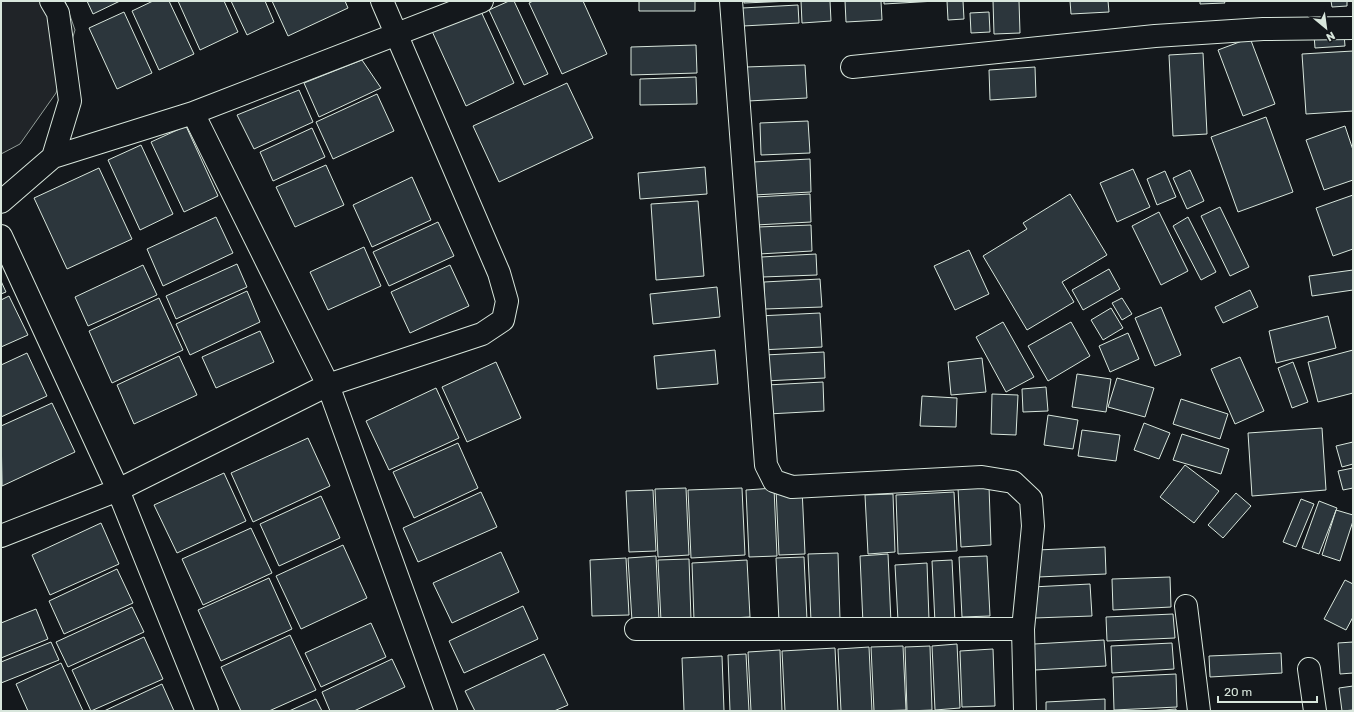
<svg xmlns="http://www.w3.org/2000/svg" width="1354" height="712" font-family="Rubik,sans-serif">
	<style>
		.green { fill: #202428; stroke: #939e99 }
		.building { fill: #2c363c; stroke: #d8e6dc }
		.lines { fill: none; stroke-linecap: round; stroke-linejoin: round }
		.minor-casing { stroke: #d8e6dc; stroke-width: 24 }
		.minor { stroke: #14181c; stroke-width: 22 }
	</style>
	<rect width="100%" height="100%" fill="#14181c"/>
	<path class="green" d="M1,1H65L75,30L56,93L20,144L1,154Z"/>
	<path class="building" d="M87,1H120L93,14Z
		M153,1H169L194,54L159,70L132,11Z
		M178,1H224L238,32L200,50Z
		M231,1H265L274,22L247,35Z
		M272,1H345L348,8L288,36Z
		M509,1H514L548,74L524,85L489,10Z
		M533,1H583L607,54L562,74L529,3Z
		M639,1H695V11H639Z
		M744,1H792L744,3Z
		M801,1H830L831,21L802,23Z
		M845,1H881L882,20L846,22Z
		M884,1H936L884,4Z
		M947,1H963L964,19L948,20Z
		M993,1H1019L1020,33L994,34Z
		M1070,1H1108L1109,12L1071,14Z
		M1200,1H1224L1225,3L1200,4Z
		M1331,1H1347V6L1332,7Z
		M798,5L799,23L743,26L742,8Z
		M479,7L514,83L466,106L431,29Z
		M124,12L152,73L117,89L89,28Z
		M989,12L990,32L971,33L970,13Z
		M1344,34L1345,46L1315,48L1314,35Z
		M1250,38L1275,104L1243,116L1218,50Z
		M696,45L697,73L631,75V47Z
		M1353,51V111L1306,114L1302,54Z
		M1203,53L1207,134L1173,136L1169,55Z
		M362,60L381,88L319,117L304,83Z
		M805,65L807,98L748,101L746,67Z
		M1035,67L1036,97L990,100L989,70Z
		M696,77L697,104L640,105V79Z
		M567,83L593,138L499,182L473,126Z
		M299,90L313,122L254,149L237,115Z
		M377,94L394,131L333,159L316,122Z
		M1266,117L1293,192L1238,212L1211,137Z
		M808,121L810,153L761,155L760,123Z
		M186,126L218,196L184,212L151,142Z
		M1345,126L1353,150V180L1324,190L1306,140Z
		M312,128L325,157L273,181L260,152Z
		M141,145L173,214L140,230L108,160Z
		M810,159L811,192L754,195L753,162Z
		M326,165L344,205L295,227L276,187Z
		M705,167L707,194L640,199L638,173Z
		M99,168L132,239L67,269L34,198Z
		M1133,169L1150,207L1117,222L1100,183Z
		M1190,170L1204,201L1187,209L1173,178Z
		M1165,171L1176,197L1157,205L1147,179Z
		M412,177L431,220L372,247L353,205Z
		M810,194L811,222L756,225L755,197Z
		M1070,194L1107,255L1062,282L1074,302L1027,330L983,256L1027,229L1023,223Z
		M1353,195V249L1333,256L1316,208Z
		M698,201L704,276L656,280L651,204Z
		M1220,207L1249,267L1230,276L1201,216Z
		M1159,212L1188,271L1161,285L1132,226Z
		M216,217L233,253L163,286L147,249Z
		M1188,217L1216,272L1201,280L1173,226Z
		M438,222L454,256L389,286L373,252Z
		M811,225L812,251L759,254L758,227Z
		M364,247L381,286L328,310L310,272Z
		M969,250L989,294L955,310L934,266Z
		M816,254L817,275L762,277L761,257Z
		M237,264L247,287L176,319L166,296Z
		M143,265L157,295L88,326L75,297Z
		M450,265L469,306L410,333L391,292Z
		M1109,269L1120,289L1083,310L1072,290Z
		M1353,270V290L1312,296L1309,276Z
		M820,279L822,307L765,309L764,282Z
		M1,281L6,292L1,294Z
		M717,287L720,317L653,324L650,294Z
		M1250,290L1258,307L1223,323L1215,307Z
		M247,291L260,322L190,355L176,324Z
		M9,296L28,335L1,347V300Z
		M159,298L183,350L112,383L89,331Z
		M1122,298L1132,314L1122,320L1112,303Z
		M1161,307L1181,355L1155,366L1135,318Z
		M1111,308L1123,328L1103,340L1091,320Z
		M820,313L822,347L760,350L758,316Z
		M1328,316L1336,348L1276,363L1269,331Z
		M1003,322L1034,377L1006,392L976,337Z
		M1071,322L1090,356L1048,381L1028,346Z
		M260,331L274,362L216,388L202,357Z
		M1128,333L1139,359L1110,372L1099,346Z
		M715,350L718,384L657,389L654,356Z
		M1353,350V393L1318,402L1308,362Z
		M824,352L825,378L765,381V355Z
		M27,353L47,396L1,417V365Z
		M179,356L197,395L134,424L117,385Z
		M1240,357L1264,411L1235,424L1211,369Z
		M982,358L986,392L951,395L948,362Z
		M496,362L521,418L467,442L442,387Z
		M1293,362L1308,402L1292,408L1278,368Z
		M1077,374L1111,379L1106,412L1072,407Z
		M1117,378L1154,388L1145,417L1108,407Z
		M823,382L824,411L768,414L767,385Z
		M1046,387L1048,411L1023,412L1022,389Z
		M436,388L459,438L389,470L366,421Z
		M992,394L1018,395L1016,435L991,434Z
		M922,396L957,398L956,427L920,426Z
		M1181,399L1228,414L1220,439L1173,424Z
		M52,403L75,452L2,486L1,426Z
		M1048,415L1078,420L1073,449L1044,445Z
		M1144,423L1170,433L1159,459L1134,450Z
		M1322,428L1326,490L1252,496L1248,433Z
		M1082,430L1120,435L1116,461L1078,456Z
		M1182,434L1229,449L1221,474L1173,460Z
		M308,438L330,486L253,522L231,473Z
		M1353,442V464L1342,467L1336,446Z
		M458,443L478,488L414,518L393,472Z
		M1185,465L1219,491L1194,523L1160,497Z
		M1353,468V488L1343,490L1338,471Z
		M224,473L246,521L177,553L154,505Z
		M989,486L991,545L961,547L958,488Z
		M686,488L689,555L658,557L655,489Z
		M742,488L745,555L691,558L688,490Z
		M774,488L777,556L749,557L746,490Z
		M802,488L805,554L779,555L776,489Z
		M653,490L656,551L629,552L626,491Z
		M481,492L497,527L418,562L403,528Z
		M954,492L957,551L898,554L896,495Z
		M1236,493L1251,506L1223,538L1208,525Z
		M893,494L895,552L868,554L865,495Z
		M321,496L340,538L279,566L260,524Z
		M1301,499L1314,504L1296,547L1283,542Z
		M1319,501L1337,508L1319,554L1302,548Z
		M1336,510L1353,515V521L1340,561L1322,555Z
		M101,523L119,564L50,595L32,555Z
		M251,528L272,573L203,605L182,559Z
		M343,545L367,598L301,629L276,576Z
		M1105,547L1106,574L1038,577L1037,550Z
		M501,552L519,592L452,623L433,583Z
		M838,553L840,620L811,621L808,554Z
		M888,554L891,623L863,624L860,556Z
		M656,556L659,620L632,621L628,558Z
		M987,556L990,616L962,617L959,557Z
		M804,557L807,620L779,622L776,558Z
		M626,558L629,615L592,616L590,560Z
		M689,559L691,619L661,621L658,560Z
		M747,560L750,617L694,620L692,563Z
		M952,560L955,622L935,623L932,561Z
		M927,563L929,620L898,621L895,565Z
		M117,569L133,603L64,634L49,601Z
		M1170,577L1171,607L1113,610L1112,579Z
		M269,578L292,629L221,661L198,610Z
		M1345,580L1353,584V617L1346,630L1324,619Z
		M1090,584L1092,616L1034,618L1032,587Z
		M523,606L538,639L464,673L449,641Z
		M132,607L144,632L68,667L56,642Z
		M36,609L48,639L1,658V623Z
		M1173,614L1175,638L1107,641L1106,617Z
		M371,623L386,657L321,687L305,653Z
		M290,635L316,690L269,711H241L221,667Z
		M144,637L163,679L91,711L72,670Z
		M1104,640L1106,666L1035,670L1034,644Z
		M51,642L59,660L1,683V662Z
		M1353,642V673L1340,674L1338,643Z
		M1172,643L1174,669L1112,673L1111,646Z
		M957,644L960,708L935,710L932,646Z
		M903,646L906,710L874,711L871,647Z
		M930,646L932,710L907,711L905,647Z
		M869,647L872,711H841L838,649Z
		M835,648L838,711H785L782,651Z
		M993,649L995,706L962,707L960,651Z
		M780,650L782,711H751L748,652Z
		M1281,653L1282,673L1210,677L1209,656Z
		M544,654L568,705L554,711H475L465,691Z
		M746,654L749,711H730L728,655Z
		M722,656L724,711H684L682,658Z
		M392,659L405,687L354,711H330L322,692Z
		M61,663L83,711H28L16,684Z
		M1176,674L1177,707L1114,710L1113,677Z
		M162,684L174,711H104Z
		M1353,686V710L1342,711L1339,688Z
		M316,699L322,711H289Z
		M1105,699V711H1046V702Z
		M1176,709V711H1149Z"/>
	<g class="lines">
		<g class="minor-casing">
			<path id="minor" d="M51,1L58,13L70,101L53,157
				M731,1L766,465L774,481L792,487L982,477L1013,482L1031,499L1033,526L1023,629L1025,711
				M852,67L1155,36L1263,29L1353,28
				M193,113L328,385L446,711
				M1,202L53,157L193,113L482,1
				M1,236L118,490L207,711
				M1,536L118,490L328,385L482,334L503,320L507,301L499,273L382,1
				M1186,606L1199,711
				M636,629H1023
				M1309,669L1315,711"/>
		</g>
		<use href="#minor" class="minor"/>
	</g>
	<rect width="1354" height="712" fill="none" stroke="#d8e6dc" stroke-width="4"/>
	<g transform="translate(1326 28) rotate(151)" stroke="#14181c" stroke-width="3" paint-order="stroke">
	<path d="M0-3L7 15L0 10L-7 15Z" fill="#d8e6dc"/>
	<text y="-6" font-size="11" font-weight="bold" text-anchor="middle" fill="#d8e6dc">N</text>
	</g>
	<path d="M1218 696v6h99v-6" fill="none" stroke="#d8e6dc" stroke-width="2"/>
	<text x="1224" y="696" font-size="12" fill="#d8e6dc" stroke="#14181c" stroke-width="3" paint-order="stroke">20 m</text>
</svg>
